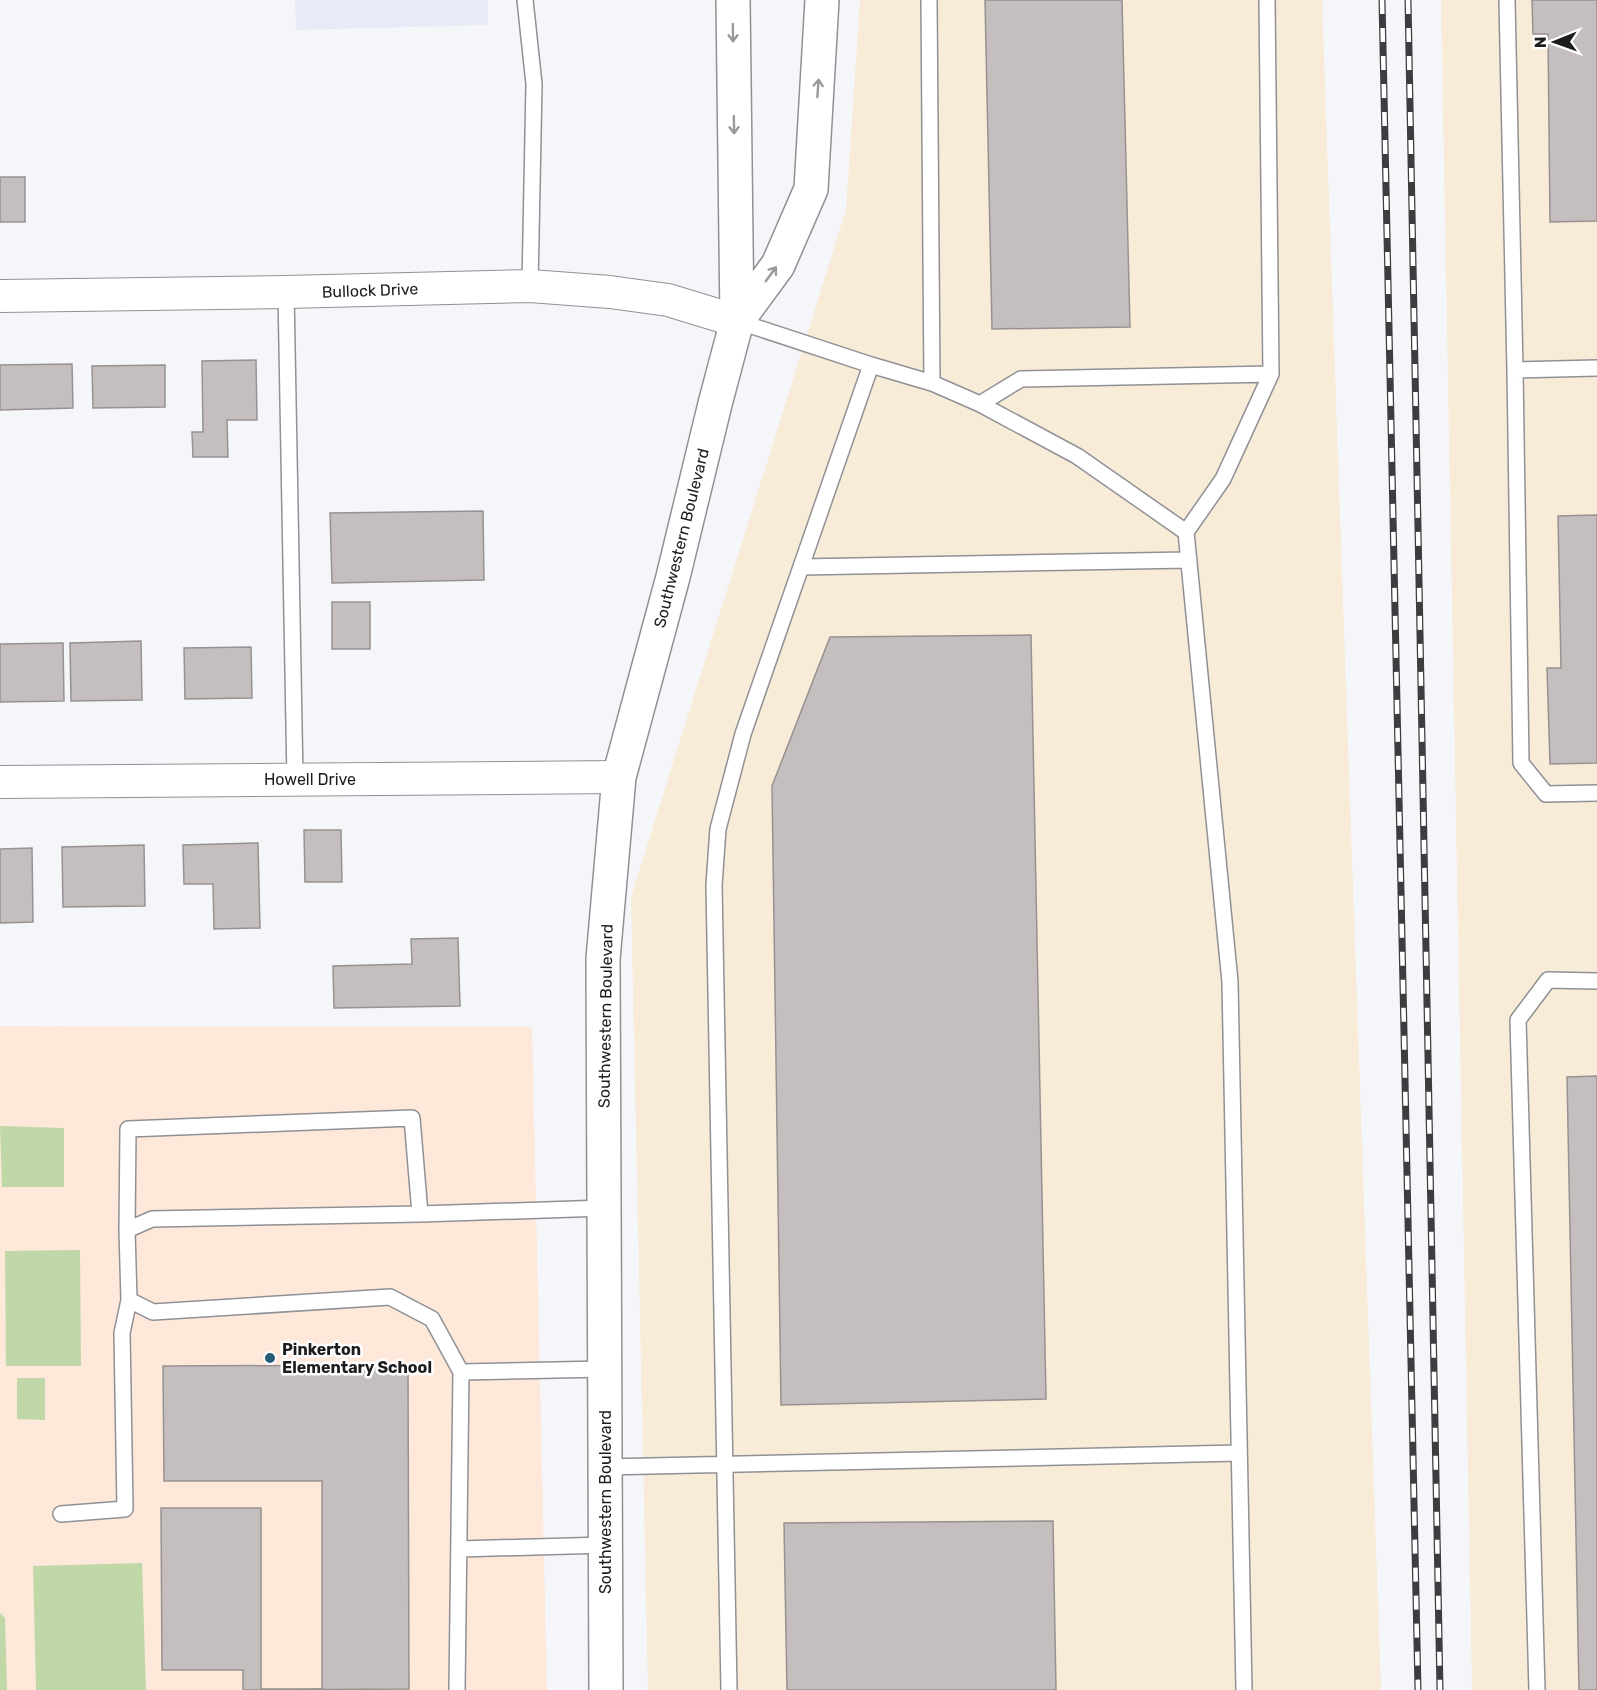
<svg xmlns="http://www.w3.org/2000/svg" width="1597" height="1690" font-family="Rubik,sans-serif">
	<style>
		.built { fill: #e8ebf6 }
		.industrial { fill: #f8ebd7 }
		.education { fill: #fde8da }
		.green { fill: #c0d7a8 }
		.building { fill: #c4bfbe; stroke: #979291; stroke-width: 1.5 }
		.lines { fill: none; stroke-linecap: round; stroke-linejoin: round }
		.lane-casing { stroke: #909195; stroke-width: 18 }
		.street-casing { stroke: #909195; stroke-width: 34 }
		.secondary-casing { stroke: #909195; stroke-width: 36 }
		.lane { stroke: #fff; stroke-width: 15 }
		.street { stroke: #fff; stroke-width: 32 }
		.secondary { stroke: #fff; stroke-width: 33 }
		.rail-casing { stroke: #3d3d40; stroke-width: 7 }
		.rail { stroke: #fff; stroke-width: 4.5; stroke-dasharray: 14; stroke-linecap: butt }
		.oneway { stroke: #99999a }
		.poi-dot { fill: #265c77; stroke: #fff; stroke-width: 2 }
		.labels { text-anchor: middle; stroke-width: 5; stroke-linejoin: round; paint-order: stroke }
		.street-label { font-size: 16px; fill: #1d1d1f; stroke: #fff }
		.poi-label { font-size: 16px; font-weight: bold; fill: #1d1d1f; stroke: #fff; text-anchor: start }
	</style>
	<rect width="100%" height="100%" fill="#f5f6fa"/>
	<path class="built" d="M295,0H488V25L296,30Z"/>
	<path class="industrial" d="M860,0H1322L1381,1690H648L631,897L846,210Z
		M1441,0H1597V1690H1472Z"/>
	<path class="education" d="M0,1026L532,1027L547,1690H0Z"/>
	<path class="green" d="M0,1126L64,1128V1187H2Z
		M80,1250L81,1366H6L5,1251Z
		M17,1378H45V1420L17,1419Z
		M142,1563L146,1690H36L33,1566Z
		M0,1613L5,1618L7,1690H0Z"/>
	<path class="building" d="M985,0H1122L1130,327L992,329Z
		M1532,0H1597V221L1550,222L1548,34H1533Z
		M0,177H25V222H0Z
		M256,360L257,420H227L228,457H193L192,432H203L202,361Z
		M72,364L73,408L0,410V365Z
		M165,365V407L93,408L92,366Z
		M483,511L484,580L332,583L330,513Z
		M1597,515V763L1550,764L1547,668H1561L1558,516Z
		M332,602H370V649H332Z
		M1031,635L1046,1399L781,1405L772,786L830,637Z
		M141,641L142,700L71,701L70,643Z
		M63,643L64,701L0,702V644Z
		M251,647L252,698L185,699L184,648Z
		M304,830H341L342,882H305Z
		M258,843L260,928L214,929L213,884H184L183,845Z
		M144,845L145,906L63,907L62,847Z
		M32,848L33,922L0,923V849Z
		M458,938L460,1006L334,1008L333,966L412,964L411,939Z
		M1597,1076V1690H1579L1567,1077Z
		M408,1365L409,1689L243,1690V1670H162L161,1508H261V1689H322V1481H164L163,1366Z
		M1053,1521L1056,1690H787L784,1523Z"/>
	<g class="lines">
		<g class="lane-casing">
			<path id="lane" d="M525,0L534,84L530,286
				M929,0L932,383
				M1507,0L1515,370L1521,763L1546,794L1597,793
				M286,292L295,779
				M737,321L871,365L932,383L980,404L1077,456L1186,532L1230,982L1244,1690
				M1515,370L1597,368
				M980,404L1021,379L1271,374
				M1186,532L1223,479L1271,374L1267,0
				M801,567L1189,560
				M127,1230L128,1129L412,1118L420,1214
				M461,1372L604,1369
				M605,1467L1239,1453
				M61,1514L125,1509L122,1333L129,1300
				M459,1549L606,1545
				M457,1690L461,1372L432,1319L390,1297L153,1312L129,1300L127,1230L152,1219L420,1214L604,1208
				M729,1690L714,885L718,829L743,734L871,365
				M1537,1690L1518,1020L1548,980L1597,981"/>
		</g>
		<g class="street-casing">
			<path id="street" d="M0,296L286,292L530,286L610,292L668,300L737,321
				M0,782L619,777"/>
		</g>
		<g class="secondary-casing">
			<path id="secondary" d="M737,321L778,265L811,189L822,0
				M606,1690L603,959L619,777L673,577L715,404L737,321L733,0"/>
		</g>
		<use href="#lane" class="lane"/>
		<use href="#street" class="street"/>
		<use href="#secondary" class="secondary"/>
		<g class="rail-casing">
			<path id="rail" d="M1382,0L1418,1690
				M1408,0L1440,1690"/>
		</g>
		<use href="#rail" class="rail"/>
	</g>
	<defs><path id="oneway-shaft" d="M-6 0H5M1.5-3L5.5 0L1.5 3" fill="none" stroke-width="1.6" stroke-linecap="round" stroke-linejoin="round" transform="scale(1.5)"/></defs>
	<g class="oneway">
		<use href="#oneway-shaft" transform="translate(733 33) rotate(89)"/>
		<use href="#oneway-shaft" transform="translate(818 88) rotate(-86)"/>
		<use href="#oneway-shaft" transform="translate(734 125) rotate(89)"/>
		<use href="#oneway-shaft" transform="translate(771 274) rotate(-54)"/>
	</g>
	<circle class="poi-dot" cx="270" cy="1358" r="6"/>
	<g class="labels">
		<g class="street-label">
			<text transform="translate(370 290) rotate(-2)" y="6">Bullock Drive</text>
			<text transform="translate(681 538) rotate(-76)" y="6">Southwestern Boulevard</text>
			<text x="310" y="785">Howell Drive</text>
			<text transform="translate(605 1016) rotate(-89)" y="6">Southwestern Boulevard</text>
			<text transform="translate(605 1502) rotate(-90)" y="6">Southwestern Boulevard</text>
		</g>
		<g class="poi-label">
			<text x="282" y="1355">Pinkerton<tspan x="282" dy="18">Elementary School</tspan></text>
		</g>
	</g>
	<g transform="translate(1555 42) rotate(269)" stroke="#ffffff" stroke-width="4.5" paint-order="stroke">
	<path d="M0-4.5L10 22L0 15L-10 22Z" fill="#1d1d1f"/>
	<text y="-9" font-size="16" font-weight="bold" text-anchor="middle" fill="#1d1d1f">N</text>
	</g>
</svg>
